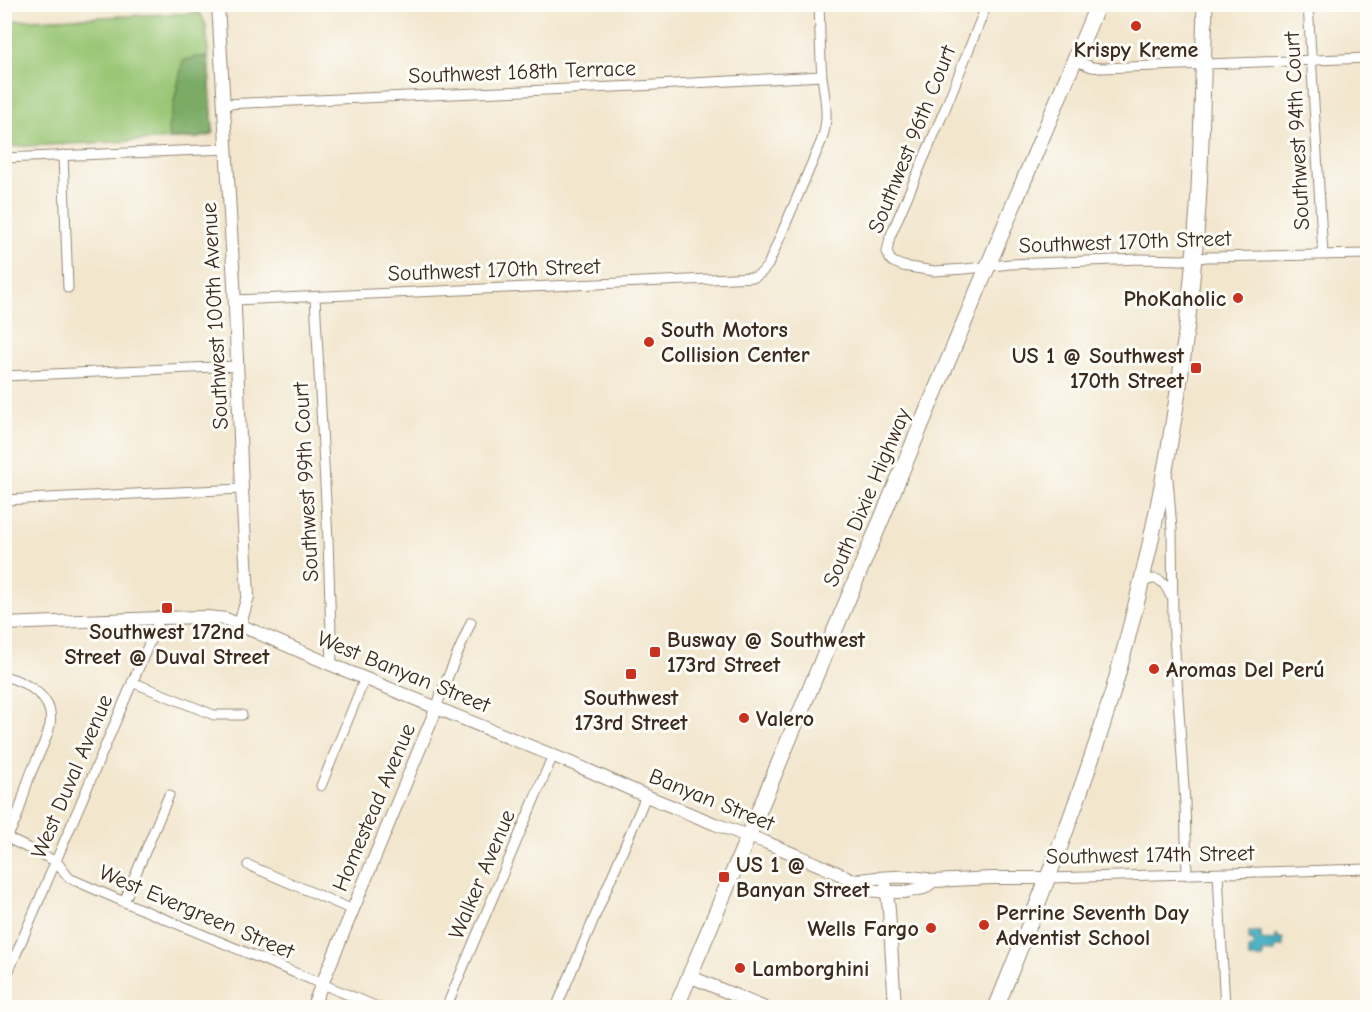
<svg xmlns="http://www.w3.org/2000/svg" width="1372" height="1012" font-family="'Comic Neue',sans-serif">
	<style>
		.green { fill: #9ac674; stroke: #6a7849; stroke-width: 1.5 }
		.forest { fill: #7bab66; stroke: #5b6a42; stroke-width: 1.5 }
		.water { fill: #44b0c1; stroke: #406d70; stroke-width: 1.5 }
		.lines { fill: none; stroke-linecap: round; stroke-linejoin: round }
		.minor-casing { stroke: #968876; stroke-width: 11 }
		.tertiary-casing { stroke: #968876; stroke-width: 14 }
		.trunk-casing { stroke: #968876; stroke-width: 17 }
		.minor { stroke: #fff; stroke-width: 9 }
		.tertiary { stroke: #fff; stroke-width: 12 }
		.trunk { stroke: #fff; stroke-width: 15 }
		.poi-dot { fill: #c8321e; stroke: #fdfcf7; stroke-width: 2 }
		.labels { text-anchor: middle; stroke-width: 6; stroke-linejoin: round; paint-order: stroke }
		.poi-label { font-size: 22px; font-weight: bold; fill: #3b2a1e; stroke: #fdfcf7; text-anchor: start }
		.street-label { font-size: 22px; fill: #3b2a1e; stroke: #fdfcf7 }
	</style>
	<rect width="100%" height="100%" fill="#fdfcf7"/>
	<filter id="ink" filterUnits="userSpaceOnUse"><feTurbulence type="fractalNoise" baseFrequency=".0167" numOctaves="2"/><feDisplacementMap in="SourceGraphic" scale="12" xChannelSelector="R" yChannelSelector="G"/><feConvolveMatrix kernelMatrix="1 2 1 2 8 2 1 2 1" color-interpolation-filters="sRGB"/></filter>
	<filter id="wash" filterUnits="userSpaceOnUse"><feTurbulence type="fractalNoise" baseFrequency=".008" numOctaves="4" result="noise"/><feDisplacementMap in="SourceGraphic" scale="24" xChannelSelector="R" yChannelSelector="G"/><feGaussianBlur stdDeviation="1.35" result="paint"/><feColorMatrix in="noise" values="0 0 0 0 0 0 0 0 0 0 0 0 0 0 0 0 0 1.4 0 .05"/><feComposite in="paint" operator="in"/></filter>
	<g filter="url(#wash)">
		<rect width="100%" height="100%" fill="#f2e6cd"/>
		<path class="green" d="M200,13L206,25L213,131L211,135L197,138L5,147L4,21Z"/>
		<path class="forest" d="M197,57H208L213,131L211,135L197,138L169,139L168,129L183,61Z"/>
		<path class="water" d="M1249,932H1261V940L1274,941L1275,936H1278V939H1283V947H1275V952H1263V958H1249V948L1253,947V940H1249Z"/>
	</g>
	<g filter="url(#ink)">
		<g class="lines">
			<g class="minor-casing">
				<path id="minor" d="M987,4L945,109L890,237L887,252L890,259L893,262L903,266L934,271L965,269L1010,264L1141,259L1182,260L1207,257L1368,254
					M1308,4L1323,255
					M1074,60L1092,67L1102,68L1368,58
					M224,104L637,86L822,76
					M63,155L68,288
					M4,158L227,149
					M315,297L328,540L332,665
					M235,300L755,277L761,273L768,265L821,142C830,118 825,101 822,76C820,53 820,28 819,4
					M4,376L238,366
					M1168,479L1172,529L1173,620L1185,803L1187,875
					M4,500L242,489
					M1141,584C1156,574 1164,580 1170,595
					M4,676C26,682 55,697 50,725C46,743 34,763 28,781C22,799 17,826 4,840
					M132,682L214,715H242
					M437,707L441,693L471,622
					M321,786L365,678
					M7,838L57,862L69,878L124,902L380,1008
					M248,865L353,910
					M1218,874L1225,1008
					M1049,878L1368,869
					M124,902L169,795
					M4,982L160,618
					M446,1008L553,755
					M556,1008L646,796"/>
			</g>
			<g class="tertiary-casing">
				<path id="tertiary" d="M218,4L234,283L242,489L248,596L240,624
					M4,624L160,618L207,617L226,619L332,665L576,765L646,796L715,824L765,842L824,867L855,881L858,886L869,890L887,892H905L924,888L933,881C913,874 876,877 855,881
					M933,881L992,878H1049
					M886,886L889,910L895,1008
					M689,976L765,1008
					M312,1008L437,707"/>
			</g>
			<g class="trunk-casing">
				<path id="trunk" d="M676,1008L1098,4
					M996,1008C1038,903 1081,799 1113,691C1158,534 1187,370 1198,207C1202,139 1203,72 1205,4"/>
			</g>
			<use href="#minor" class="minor"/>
			<use href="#tertiary" class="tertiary"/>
			<use href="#trunk" class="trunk"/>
		</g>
	</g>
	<g class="poi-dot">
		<circle cx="1136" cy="26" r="6"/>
		<circle cx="1238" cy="298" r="6"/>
		<circle cx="649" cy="342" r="6"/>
		<rect x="1190" y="362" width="12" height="12" rx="3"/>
		<rect x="161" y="602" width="12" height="12" rx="3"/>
		<rect x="649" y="646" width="12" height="12" rx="3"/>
		<circle cx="1154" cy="669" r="6"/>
		<rect x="625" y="668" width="12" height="12" rx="3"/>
		<circle cx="744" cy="718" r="6"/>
		<rect x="718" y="871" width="12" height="12" rx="3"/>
		<circle cx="984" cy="925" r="6"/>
		<circle cx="931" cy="928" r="6"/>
		<circle cx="740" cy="968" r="6"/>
	</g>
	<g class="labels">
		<g class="poi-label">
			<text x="1136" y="57" text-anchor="middle">Krispy Kreme</text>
			<text x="1226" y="306" text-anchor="end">PhoKaholic</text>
			<text x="661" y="337">South Motors<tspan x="661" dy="25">Collision Center</tspan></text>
			<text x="1184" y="363" text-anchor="end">US 1 @ Southwest<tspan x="1184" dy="25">170th Street</tspan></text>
			<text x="167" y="639" text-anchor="middle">Southwest 172nd<tspan x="167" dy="25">Street @ Duval Street</tspan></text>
			<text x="667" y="647">Busway @ Southwest<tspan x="667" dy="25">173rd Street</tspan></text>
			<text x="1166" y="677">Aromas Del Perú</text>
			<text x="631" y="705" text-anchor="middle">Southwest<tspan x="631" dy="25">173rd Street</tspan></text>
			<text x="756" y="726">Valero</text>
			<text x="736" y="872">US 1 @<tspan x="736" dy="25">Banyan Street</tspan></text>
			<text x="996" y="920">Perrine Seventh Day<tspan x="996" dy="25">Adventist School</tspan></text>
			<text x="919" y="936" text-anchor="end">Wells Fargo</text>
			<text x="752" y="976">Lamborghini</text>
		</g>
		<g class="street-label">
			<text transform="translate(522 71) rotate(-2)" y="8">Southwest 168th Terrace</text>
			<text transform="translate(1296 131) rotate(-93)" y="8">Southwest 94th Court</text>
			<text transform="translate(911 139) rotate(-68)" y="8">Southwest 96th Court</text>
			<text transform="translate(1125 241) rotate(-2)" y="8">Southwest 170th Street</text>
			<text transform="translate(494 269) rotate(-2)" y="8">Southwest 170th Street</text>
			<text transform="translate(214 316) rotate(-93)" y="8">Southwest 100th Avenue</text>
			<text transform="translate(305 482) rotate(-93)" y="8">Southwest 99th Court</text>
			<text transform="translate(866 497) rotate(-67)" y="8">South Dixie Highway</text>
			<text transform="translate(404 671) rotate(22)" y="8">West Banyan Street</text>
			<text transform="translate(71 776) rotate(-67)" y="8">West Duval Avenue</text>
			<text transform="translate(712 799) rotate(22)" y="8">Banyan Street</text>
			<text transform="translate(373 807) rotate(-67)" y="8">Homestead Avenue</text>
			<text transform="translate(1150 854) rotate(-1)" y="8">Southwest 174th Street</text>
			<text transform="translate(481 874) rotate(-67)" y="8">Walker Avenue</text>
			<text transform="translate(197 911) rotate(23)" y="8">West Evergreen Street</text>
		</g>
	</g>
	<rect width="1372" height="1012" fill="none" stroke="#fdfcf7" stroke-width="24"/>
</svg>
